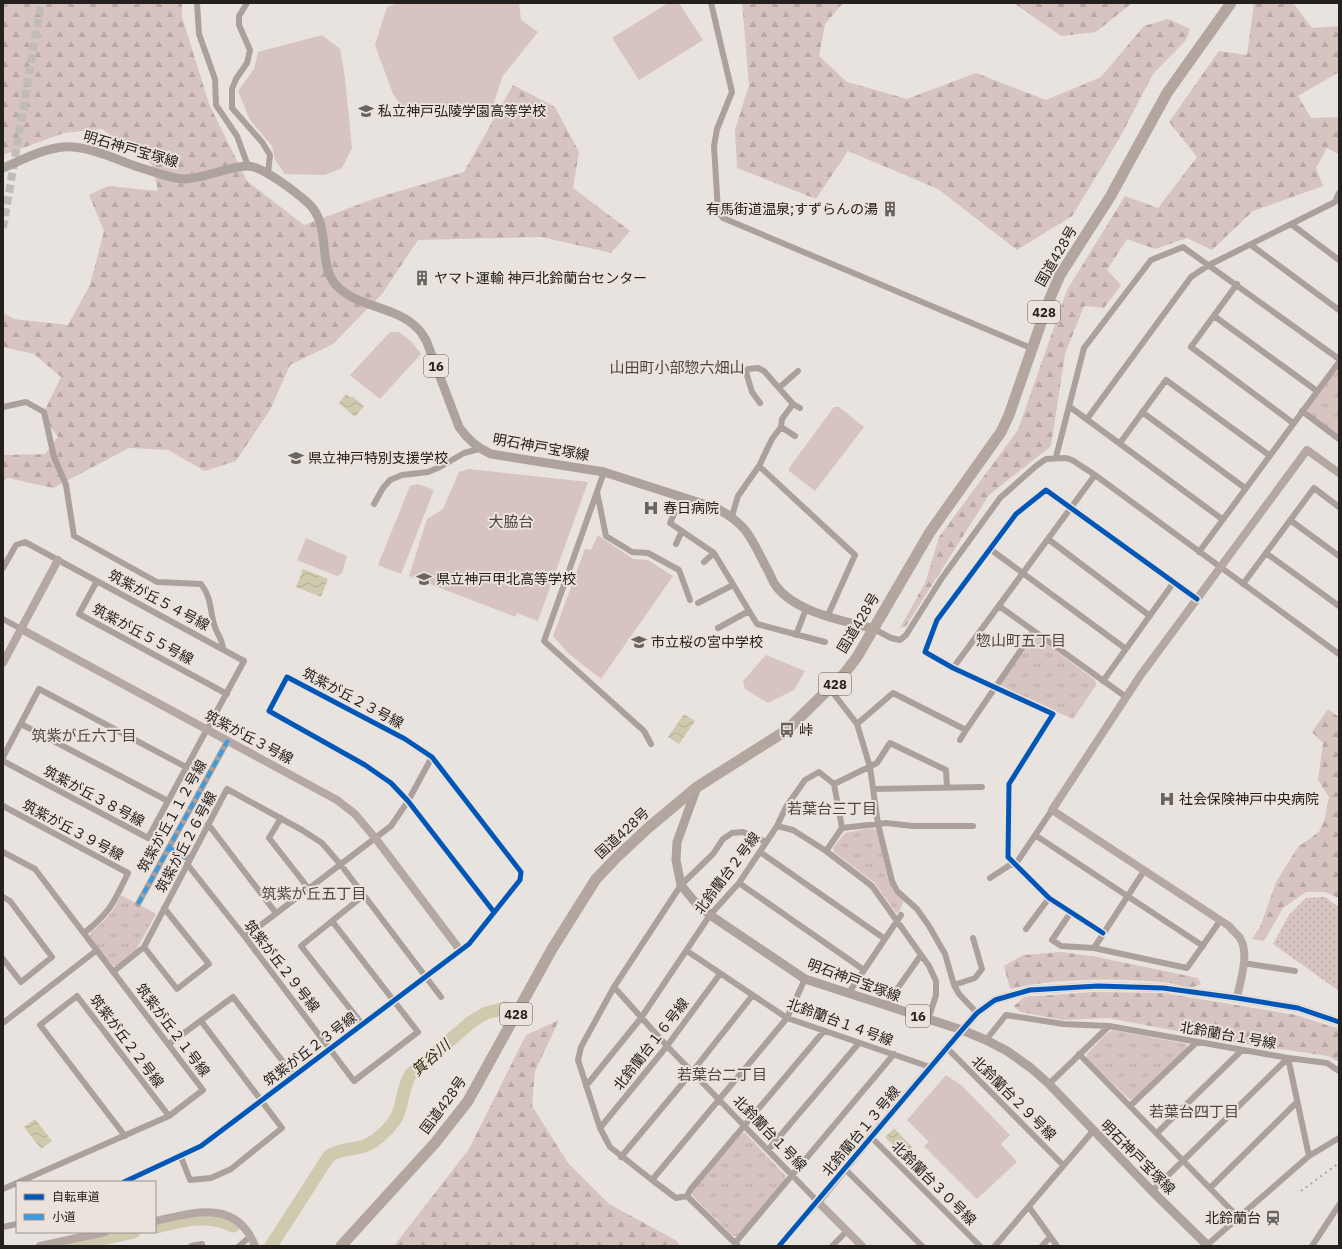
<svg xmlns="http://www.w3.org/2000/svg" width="1342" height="1249" font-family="'IBM Plex Sans','Noto Sans JP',sans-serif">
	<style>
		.grass { fill: url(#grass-dots) }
		.forest { fill: url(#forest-firs) }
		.park { fill: url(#park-tufts) }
		.pitch { fill: #d7c3c0 }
		.water { fill: url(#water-waves) }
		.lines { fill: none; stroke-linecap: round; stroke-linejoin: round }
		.river { stroke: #cfcaae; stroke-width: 13 }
		.secondary-tunnel { stroke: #c1bcb8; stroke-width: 8; stroke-dasharray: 8 4; stroke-linecap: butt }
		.street { stroke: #aca09c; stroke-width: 6 }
		.secondary { stroke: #b5a8a3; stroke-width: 8 }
		.primary { stroke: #aea29d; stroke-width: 9 }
		.highway { stroke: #b2a69f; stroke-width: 11 }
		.rail { stroke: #ada7a2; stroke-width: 2; stroke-dasharray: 2 4; stroke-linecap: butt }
		.quiet { stroke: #3c9be0; stroke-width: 4; stroke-dasharray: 8 4; stroke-linecap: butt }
		.cycleway-casing { stroke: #ebe2db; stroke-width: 8 }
		.cycleway { stroke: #0057b8; stroke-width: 5 }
		.labels { text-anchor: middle; stroke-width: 4; stroke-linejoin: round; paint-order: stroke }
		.shield { fill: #ebe2db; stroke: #5f5a57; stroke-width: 1 }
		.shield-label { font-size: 13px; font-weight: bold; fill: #23201e }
		.poi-label { font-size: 14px; fill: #23201e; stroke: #ebe2db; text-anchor: start }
		.street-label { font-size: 14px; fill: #23201e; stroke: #ebe2db }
		.neighbourhood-label { font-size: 15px; fill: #4d4641; stroke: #ebe2db }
		.water-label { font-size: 15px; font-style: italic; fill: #302c0c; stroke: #ebe2db }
	</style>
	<defs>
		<pattern id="grass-dots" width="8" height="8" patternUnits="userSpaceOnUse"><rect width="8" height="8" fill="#d7c3c0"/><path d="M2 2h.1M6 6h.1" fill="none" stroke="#b8a7a5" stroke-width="1.8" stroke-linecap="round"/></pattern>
		<pattern id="forest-firs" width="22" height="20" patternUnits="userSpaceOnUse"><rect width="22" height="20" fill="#d7c3c0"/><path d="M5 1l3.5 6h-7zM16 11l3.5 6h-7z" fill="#b8a7a5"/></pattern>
		<pattern id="park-tufts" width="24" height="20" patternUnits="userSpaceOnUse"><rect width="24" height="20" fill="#d7c3c0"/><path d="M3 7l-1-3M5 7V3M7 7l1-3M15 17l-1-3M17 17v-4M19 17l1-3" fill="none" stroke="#b8a7a5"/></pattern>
		<pattern id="water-waves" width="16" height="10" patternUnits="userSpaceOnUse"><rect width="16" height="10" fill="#cfcaae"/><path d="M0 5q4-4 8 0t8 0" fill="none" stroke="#b1ad95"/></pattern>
	</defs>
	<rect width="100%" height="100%" fill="#e8e3de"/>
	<path class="grass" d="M1325,897L1339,907V991L1273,944L1289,915L1306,898Z"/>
	<path class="forest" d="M3,3H182V17L209,104L247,181L304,225L376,198L464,172L513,85L555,107L579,152L573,188L630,231L611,253L542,237L418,240L382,294L333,344L290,365L270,410L236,461L205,471L168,450L129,448L53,488L8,478L3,481V455L45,454L58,437L42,416L61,377L34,354L3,347V313L14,319L68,325L90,285L104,231L89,195L108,186L158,191L152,165L102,129L64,133L3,155Z
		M742,3H843L825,24L819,56L847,82L907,99L976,73L1046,100L1101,77L1144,26L1168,19L1190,29L1186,40L1153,74L1119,139L1072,216L1017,250L938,189L848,151L816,199L737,168L735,130L749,85Z
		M1014,3H1132L1096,32L1061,36Z
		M1254,3H1293L1312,28L1339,26V72L1298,96L1311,118L1339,117V154L1327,148L1316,168L1323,186L1253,211L1212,250L1187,238L1155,249L1127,239L1107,270L1121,285L1104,308L1084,306L1065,354L1051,446L989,495L906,626L900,628L926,581L939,537L1018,430L1067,290L1125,196L1158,208L1197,157L1169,122L1219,51L1247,55Z
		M1328,709L1339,717V898L1325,892H1306L1283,908L1264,941L1252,939L1260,927L1276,882L1298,847L1319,832L1325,818L1329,797L1318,780L1323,743L1312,732Z
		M1062,952L1097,957L1198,978L1201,984C1189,991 1176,983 1163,982C1117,978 1054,978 1010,989L1004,966L1023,955Z
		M1094,992L1163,993L1296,1015L1339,1029V1062L1328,1056L1245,1044L1108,1018L1063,1020L1020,1012L1014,1006L1024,997Z
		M559,1020L535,1071L532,1106L568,1163L609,1204L677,1241L679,1246H394L469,1149L526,1035Z"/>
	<path class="park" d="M1337,368H1339V436L1308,413V407Z
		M1037,637L1095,680L1096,685L1073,719L1002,688L1001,682L1034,638Z
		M872,828L877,831L890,882L893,891L904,900L899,912L896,913L875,883L834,852L833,848L845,833Z
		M121,895L156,914L136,950L117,966H112L90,937L91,932C105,921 114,911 121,895Z
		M1113,1030L1187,1044V1048L1133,1099L1130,1100L1087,1059V1054L1107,1033Z
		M745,1133L785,1175V1180L737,1236H733L692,1195V1191L741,1134Z"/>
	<path class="pitch" d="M399,3H519L521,20L538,32L502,77L492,110L477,114L407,113L393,94L375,45L387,7Z
		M668,3H679L703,40L639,80L612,38Z
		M322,35L340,49L345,78L352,148L342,168L325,175L285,174L275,160L272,146L250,120L238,91L254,69L258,52Z
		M390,332H399L411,341L421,354L380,399L350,375Z
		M834,407H839L864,427L815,491L789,471V468Z
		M469,469L588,482L538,621L517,613L516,617L409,576L427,519L443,509L459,472Z
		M418,484L434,490L401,574L378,565L410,486Z
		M598,535L633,559L648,560L673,576L601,679L569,654L553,636L585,549L591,550Z
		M306,538L347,556L342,573L337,576L297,560Z
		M766,655L805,671L794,690L768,703L745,689L743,681Z
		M946,1075L961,1085L1010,1135L1001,1144L1017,1162L977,1199L924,1146L929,1142L907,1120Z"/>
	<path class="water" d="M346,394L350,397H353L364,406L355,417L339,403Z
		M303,569L328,579L321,597L296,587Z
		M684,714L695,721L679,744L668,737Z
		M35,1119L52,1141L41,1149L24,1127Z
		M894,1128L913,1148L904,1156L885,1137Z"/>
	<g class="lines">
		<path class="river" d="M155,1227C182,1221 207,1213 233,1226
			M70,1246L134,1232
			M271,1246L329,1156C340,1149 349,1150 361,1147C374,1144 387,1131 395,1120C404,1107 401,1088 411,1074L471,1022L486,1013L506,1008"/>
		<path class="secondary-tunnel" d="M3,228L41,3"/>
		<path class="street" d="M197,3L199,34L215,79L216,105L237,136L248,166
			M247,3L239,16V25L250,50L247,63L236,79L232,89V108L262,142L270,155L268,173
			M711,3L732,92L717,129L714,146L718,211L723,218L1031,348
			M1291,224L1339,260
			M1251,245L1339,310
			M1237,284L1191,347L1293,423
			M1214,316L1317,391
			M780,387L798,371
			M760,403L752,392L746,372L748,369L758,368L764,371L793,404L800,408
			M3,407L26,402L44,412L54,457L66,485L74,536L157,582L201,584C213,599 209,613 216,630C219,636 222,640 223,648
			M1070,407L1222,519
			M1302,411L1339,439
			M1142,412L1245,488
			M1087,419L1191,277L1209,265L1335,202L1339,193
			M781,427L795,436
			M1120,443L1166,380L1269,455
			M1056,457L1084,348L1151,260L1183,247L1339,359
			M759,466L855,555L828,615
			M604,472L544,641L644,731L651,744
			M597,492L606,536L632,552L648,553L679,570L690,600
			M682,496L670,523L714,553L757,624L825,642
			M374,504L383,488L390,480L402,475L428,472L440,467L464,453L479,449
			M732,516L738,496L759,466L772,439L781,427L782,419L793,404
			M1290,520L1339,556
			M1048,539L1150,616
			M676,544L682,531
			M990,549L1126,649
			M1199,552L1339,362
			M1266,553L1339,606
			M704,562L714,553
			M3,568L16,545L25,542L244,661L148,838L3,761
			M97,581L79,614L227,694
			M1243,584L1314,488L1339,507
			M698,603L733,585
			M999,606L1126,697
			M3,619L21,629
			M718,628L749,611
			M874,629L891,638L900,640L906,635L942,578L1000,498L1036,466L1046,459L1066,458L1072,460L1095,475L1339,654
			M796,635L806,609
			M953,668L1095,475
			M1103,681L1174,582
			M830,689L857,724L870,767L878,824L892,881L897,891L917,909L929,926L945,954L954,985L959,994L977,1013
			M21,724L168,801
			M857,724L893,693L966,730L1034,631
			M960,740L966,730
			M3,757L39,689L186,767
			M834,784L877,763L890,743L946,770L947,787
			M873,789L982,787
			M3,806L128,873C114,902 110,913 84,933
			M281,818L269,838L309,889
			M208,824L276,913
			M777,826L786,807L805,780L819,772L834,784L842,828L826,851
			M842,828L886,823L913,826H973
			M1035,835L1203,946
			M766,842L743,832L732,833L723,839L713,854L681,885L614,987L667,1046L818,1202L779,1246
			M169,848L189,859
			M3,852L35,869L203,1090L169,1116L19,1182
			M760,852L885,939
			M187,864L245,937L354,1081L418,1032L332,921
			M990,878L1010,865H1015L1052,810
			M739,883L864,970
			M3,897L10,901L52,957L21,982L3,959
			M138,904L228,740
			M1071,912L1052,940L1061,946L1094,948L1187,968L1220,921
			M1026,929L1049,898
			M1103,933L1049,898L1008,857L1009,784L1053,714L953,668L925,652L937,620L1016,514L1046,490L1197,599
			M245,937L391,826L408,801L432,757
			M144,947L177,989L209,964L164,908
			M1094,948L1144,871
			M687,951L787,1018L930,1067
			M1243,963L1295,971
			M113,972L144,947L227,789L302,830L322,843L341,865L441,997
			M954,985L975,978L982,969L973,938
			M614,987L581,1047L578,1060L600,1128L610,1147L652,1180L787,1018L805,979
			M848,994L901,915
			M885,1006L921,955
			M3,1023L97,950
			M362,1024L301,946L363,896
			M986,1040L1006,1015L1063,1024L1109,1026
			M169,1044L233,997L294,1076
			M947,1048L1063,1165
			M1079,1054L1238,1217
			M1049,1084L1109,1026L1288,1058L1309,1156L1207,1245
			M586,1086L641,1018L710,915L739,883L777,826L793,830L826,851L872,886L929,966L936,981V995L928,1020
			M1130,1106L1197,1042
			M600,1128L667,1046L720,974
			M1157,1133L1242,1050
			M125,1136L40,1025L77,996L169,1116
			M871,1137L980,1246
			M768,1150L859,1043
			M1309,1156L1339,1138
			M181,1157L190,1180L211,1178L231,1169L282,1128L201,1021
			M621,1157L692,1072L752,996
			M845,1169L922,1246
			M652,1180L676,1198L687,1196L738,1246
			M124,1182L201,1146L469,944L520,880L521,872L432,757L405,739L287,677L269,711L365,765L391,783L408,801L494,912
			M1210,1188L1297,1102
			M3,1189L17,1183
			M1152,1191L1288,1058L1327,1063L1339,1071
			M687,1196L690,1190L824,1031
			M1029,1207L1057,1246
			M3,1227L17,1224
			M735,1243L894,1054
			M191,1246L202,1244
			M239,1246L251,1236
			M832,1246L847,1231
			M995,1246L1093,1131
			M1042,1246L1050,1237
			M1312,1246L1339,1205"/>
		<path class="secondary" d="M21,629L58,560
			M3,663L21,629L337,800L355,814L376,839L460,950
			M1237,998C1240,981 1250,954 1240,938C1237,934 1232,930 1229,926L1052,810L1140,676L1307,450L1339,473
			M155,1221C193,1213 236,1198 255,1246
			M40,1246L105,1232
			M862,1246L818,1202L871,1137L962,1030L977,1013L995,1000L1030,990L1098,986L1163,988L1237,998L1298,1008L1339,1022"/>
		<path class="primary" d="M3,168C22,160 42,149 63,147C87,145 115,159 138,167C153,171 169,179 185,179C206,178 226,167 247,166C261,165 297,193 308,203C333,226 316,265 337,286C358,308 396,306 417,328C421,331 423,336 426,340L459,427C468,440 477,448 491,454L604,472L716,508C747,524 751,538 766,567C770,573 772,581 776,586C796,613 843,620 874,629
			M697,787L677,842L676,860L681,885L694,901L710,915L805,979L962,1030L986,1040L1007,1051L1031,1068L1049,1084L1152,1191L1208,1246"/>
		<path class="highway" d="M341,1246L435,1143L468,1101L552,949L596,879L617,857L648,828L697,787L787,730L844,674L857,657L930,532L1001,432L1009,415L1048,303L1060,275L1110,197L1167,93L1231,3"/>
		<path class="rail" d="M1301,1191L1339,1163"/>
		<path class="quiet" d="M169,848L189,859
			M138,904L228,740"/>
		<g class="cycleway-casing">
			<path id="cycleway" d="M1103,933L1049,898L1008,857L1009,784L1053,714L953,668L925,652L937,620L1016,514L1046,490L1197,599
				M124,1182L201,1146L469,944L520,880L521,872L432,757L405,739L287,677L269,711L365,765L391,783L408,801L494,912
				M779,1246L962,1030L977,1013L995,1000L1030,990L1098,986L1163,988L1237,998L1298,1008L1339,1022"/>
		</g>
		<use href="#cycleway" class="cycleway"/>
	</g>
	<defs>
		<g id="school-bare" transform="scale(1.2)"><path d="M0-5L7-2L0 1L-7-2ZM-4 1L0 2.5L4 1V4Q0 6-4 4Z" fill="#686461" stroke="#ebe2db" stroke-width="2.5" paint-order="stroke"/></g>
		<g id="building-bare" transform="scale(1.2)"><path d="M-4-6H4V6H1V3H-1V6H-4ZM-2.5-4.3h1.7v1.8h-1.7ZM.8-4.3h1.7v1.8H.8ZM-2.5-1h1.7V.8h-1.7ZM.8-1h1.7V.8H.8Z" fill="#686461" stroke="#ebe2db" stroke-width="2.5" paint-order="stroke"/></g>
		<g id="hospital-bare" transform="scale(1.2)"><path d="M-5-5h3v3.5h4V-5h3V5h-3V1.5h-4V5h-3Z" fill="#686461" stroke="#ebe2db" stroke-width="2.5" paint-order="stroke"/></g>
		<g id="bus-bare" transform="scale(1.2)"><path d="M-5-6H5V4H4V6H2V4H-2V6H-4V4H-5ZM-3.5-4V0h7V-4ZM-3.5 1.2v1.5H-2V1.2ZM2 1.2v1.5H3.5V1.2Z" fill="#686461" stroke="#ebe2db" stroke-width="2.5" paint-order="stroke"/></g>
		<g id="station-bare" transform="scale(1.2)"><path d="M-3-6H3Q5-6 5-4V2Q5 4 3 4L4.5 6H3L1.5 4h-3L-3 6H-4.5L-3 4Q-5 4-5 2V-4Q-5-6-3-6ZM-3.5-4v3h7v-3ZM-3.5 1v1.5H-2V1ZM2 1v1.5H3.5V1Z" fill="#686461" stroke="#ebe2db" stroke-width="2.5" paint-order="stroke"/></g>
	</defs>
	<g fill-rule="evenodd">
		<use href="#school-bare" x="366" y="111"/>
		<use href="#building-bare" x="890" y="209"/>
		<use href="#building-bare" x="422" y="278"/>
		<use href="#school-bare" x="296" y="458"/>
		<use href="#hospital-bare" x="651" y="508"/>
		<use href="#school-bare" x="424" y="579"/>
		<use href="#school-bare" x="639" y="642"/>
		<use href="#bus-bare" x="787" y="730"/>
		<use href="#hospital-bare" x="1167" y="799"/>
		<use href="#station-bare" x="1273" y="1218"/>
	</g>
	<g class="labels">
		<g class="shield">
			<rect x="1028" y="301" width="32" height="22" rx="3"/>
			<rect x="424" y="355" width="24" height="22" rx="3"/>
			<rect x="819" y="673" width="32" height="22" rx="3"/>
			<rect x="500" y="1003" width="32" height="22" rx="3"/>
			<rect x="906" y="1005" width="24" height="22" rx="3"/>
		</g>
		<g class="shield-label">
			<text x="1044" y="317">428</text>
			<text x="436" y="371">16</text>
			<text x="835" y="689">428</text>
			<text x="516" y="1019">428</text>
			<text x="918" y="1021">16</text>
		</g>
		<g class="poi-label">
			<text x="378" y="116">私立神戸弘陵学園高等学校</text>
			<text x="878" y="214" text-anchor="end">有馬街道温泉;すずらんの湯</text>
			<text x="434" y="283">ヤマト運輸 神戸北鈴蘭台センター</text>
			<text x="308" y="463">県立神戸特別支援学校</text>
			<text x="663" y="513">春日病院</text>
			<text x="436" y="584">県立神戸甲北高等学校</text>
			<text x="651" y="647">市立桜の宮中学校</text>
			<text x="799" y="735">峠</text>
			<text x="1179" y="804">社会保険神戸中央病院</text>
			<text x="1261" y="1223" text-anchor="end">北鈴蘭台</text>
		</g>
		<g class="street-label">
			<text transform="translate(131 149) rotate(16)" y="5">明石神戸宝塚線</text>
			<text transform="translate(1056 256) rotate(-60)" y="5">国道428号</text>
			<text transform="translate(541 447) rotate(10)" y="5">明石神戸宝塚線</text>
			<text transform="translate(159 600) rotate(28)" y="5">筑紫が丘５４号線</text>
			<text transform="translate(858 623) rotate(-59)" y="5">国道428号</text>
			<text transform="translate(143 634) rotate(28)" y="5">筑紫が丘５５号線</text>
			<text transform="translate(353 698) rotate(28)" y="5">筑紫が丘２３号線</text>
			<text transform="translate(249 737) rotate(28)" y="5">筑紫が丘３号線</text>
			<text transform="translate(94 796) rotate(28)" y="5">筑紫が丘３８号線</text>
			<text transform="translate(172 816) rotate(-61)" y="5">筑紫が丘１１２号線</text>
			<text transform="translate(73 830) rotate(28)" y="5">筑紫が丘３９号線</text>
			<text transform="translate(622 833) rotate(-43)" y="5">国道428号</text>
			<text transform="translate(186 842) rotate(-62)" y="5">筑紫が丘２６号線</text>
			<text transform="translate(727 873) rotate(-53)" y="5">北鈴蘭台２号線</text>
			<text transform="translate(282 966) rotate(52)" y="5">筑紫が丘２９号線</text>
			<text transform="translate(854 980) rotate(20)" y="5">明石神戸宝塚線</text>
			<text transform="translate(840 1022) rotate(20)" y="5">北鈴蘭台１４号線</text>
			<text transform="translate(173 1030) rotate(53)" y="5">筑紫が丘２１号線</text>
			<text transform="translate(1228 1035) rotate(10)" y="5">北鈴蘭台１号線</text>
			<text transform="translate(127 1041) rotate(53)" y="5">筑紫が丘２２号線</text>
			<text transform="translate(651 1044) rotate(-52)" y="5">北鈴蘭台１６号線</text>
			<text transform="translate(310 1049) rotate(-37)" y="5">筑紫が丘２３号線</text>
			<text transform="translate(1014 1098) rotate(45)" y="5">北鈴蘭台２９号線</text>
			<text transform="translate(443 1105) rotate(-54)" y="5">国道428号</text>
			<text transform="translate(861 1131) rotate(-50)" y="5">北鈴蘭台１３号線</text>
			<text transform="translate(770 1133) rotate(46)" y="5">北鈴蘭台１号線</text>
			<text transform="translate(1138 1157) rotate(45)" y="5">明石神戸宝塚線</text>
			<text transform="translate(934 1183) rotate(45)" y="5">北鈴蘭台３０号線</text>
		</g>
		<g class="neighbourhood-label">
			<text x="677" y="373">山田町小部惣六畑山</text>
			<text x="511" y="527">大脇台</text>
			<text x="1021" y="646">惣山町五丁目</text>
			<text x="84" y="741">筑紫が丘六丁目</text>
			<text x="832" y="814">若葉台三丁目</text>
			<text x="314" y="899">筑紫が丘五丁目</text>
			<text x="722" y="1080">若葉台二丁目</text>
			<text x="1194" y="1117">若葉台四丁目</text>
		</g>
		<g class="water-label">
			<text transform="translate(431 1058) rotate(-42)" y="5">箕谷川</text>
		</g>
	</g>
	<rect width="1342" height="1249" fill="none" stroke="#23201e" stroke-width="8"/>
	<rect x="16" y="1181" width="140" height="52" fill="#ebe2db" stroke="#9b948f"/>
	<rect x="24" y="1194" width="20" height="6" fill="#0057b8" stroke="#9b948f"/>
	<text x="52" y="1201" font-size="12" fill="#23201e">自転車道</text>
	<rect x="24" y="1214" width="20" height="6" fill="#3c9be0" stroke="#9b948f"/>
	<text x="52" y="1221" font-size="12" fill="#23201e">小道</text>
</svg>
